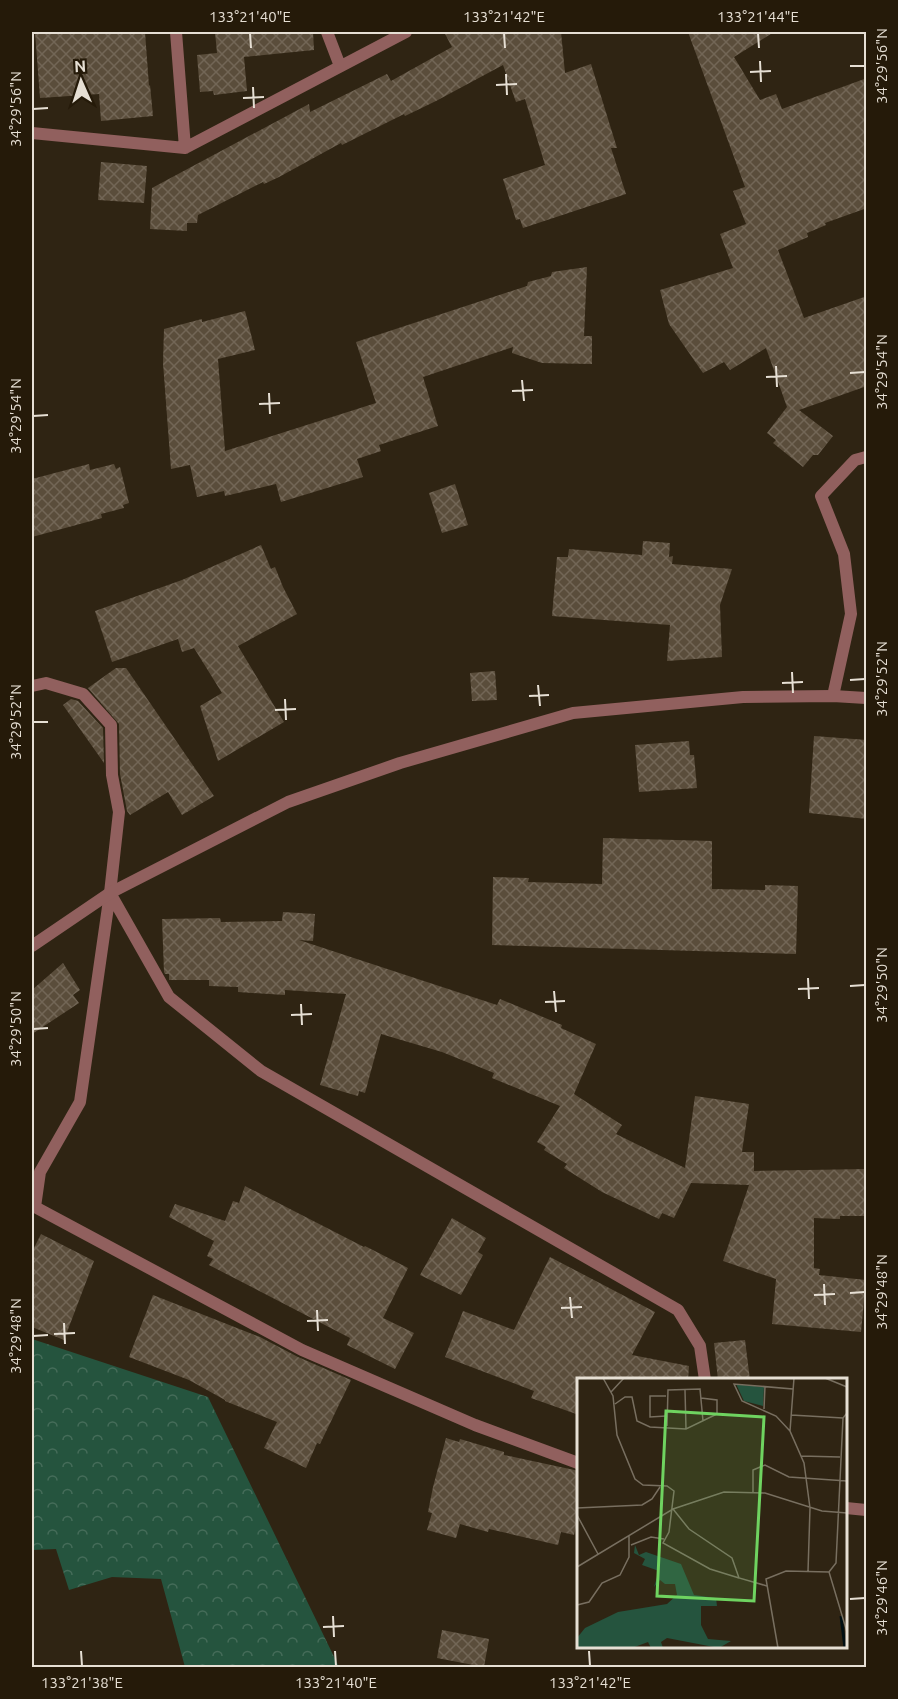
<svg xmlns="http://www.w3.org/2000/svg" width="898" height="1699" font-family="Ubuntu,sans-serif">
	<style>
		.forest { fill: url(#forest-crowns) }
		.building { fill: url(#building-cross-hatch) }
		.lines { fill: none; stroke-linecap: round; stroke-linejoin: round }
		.minor { stroke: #91605e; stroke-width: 12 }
		.tertiary { stroke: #91605e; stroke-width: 12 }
		.ticks { fill: none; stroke: #e6dfd4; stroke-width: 2 }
		.inset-river { fill: none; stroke: #000f13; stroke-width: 3 }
		.inset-road { fill: none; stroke: #786f60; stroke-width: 1.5 }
		.view { fill: #6fd360; fill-opacity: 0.15; stroke: #6fd360; stroke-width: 3 }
		.inset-edge { fill: none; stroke: #e6dfd4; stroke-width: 3 }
		.neatline { fill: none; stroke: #e6dfd4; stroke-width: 2 }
		.ticks-label { font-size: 15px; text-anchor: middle; fill: #e6dfd4 }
	</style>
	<defs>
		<pattern id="forest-crowns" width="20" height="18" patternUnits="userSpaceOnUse" patternTransform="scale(1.5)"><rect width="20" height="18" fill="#25543e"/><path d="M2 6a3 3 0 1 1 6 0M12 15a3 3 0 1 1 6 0" fill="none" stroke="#456c59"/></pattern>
		<pattern id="building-cross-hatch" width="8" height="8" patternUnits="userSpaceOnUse" patternTransform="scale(1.5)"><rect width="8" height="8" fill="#5a4d3b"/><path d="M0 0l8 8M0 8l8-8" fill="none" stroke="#726656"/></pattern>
	</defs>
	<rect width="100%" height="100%" fill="#2f2413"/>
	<path class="forest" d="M32,1339L208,1397L339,1667H185L161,1579L112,1577L69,1590L56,1549L32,1550Z"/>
	<path class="building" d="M35,32H145L149,86L150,85L153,116L101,121L99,94L40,98Z
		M215,32H313L314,50L244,57L247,91L214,95L213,91L200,92L197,55L217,53Z
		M444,32H561L565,73L591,64L617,148H611L626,194L523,228L520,219L516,220L503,179L545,165L525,99L516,102L503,65L436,101L405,116L404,114L342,145L341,143L279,177L264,184L263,182L198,215L197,223H187V231L150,229L152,188L309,104L310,112L387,74L391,81L452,47Z
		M688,32H774L734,57L760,100L776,94L782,109L867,78V208L825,223L826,225L807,233L808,237L778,250L804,318L867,296V386L799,410L833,436L818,455H813L803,467L773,443L776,440L767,433L787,407L766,348L730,370L724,362L703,373L669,324L660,290L733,268L720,234L746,224L733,191L745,187Z
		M101,162L147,166L144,203L98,200Z
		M587,267L584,336H592V364L542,363L512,353L513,347L423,377L438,426L379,445L381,451L357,459L363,477L281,502L276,484L225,496L224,491L197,497L190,465L171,469L163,363L164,329L202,319V322L245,311L255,350L218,359L225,451L376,403L356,342L527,286L528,282L551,276L552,272Z
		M89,464L90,470L114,464L116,469L120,467L129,503L123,505L124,508L101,514L102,518L32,537V479Z
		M455,484L468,525L442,533L429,493Z
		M643,541L670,543L669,557L673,556L672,564L732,569L720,605L722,657L667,661L670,625L552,616L557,557H568L569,549L642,555Z
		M261,545L271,569L275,567L283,587L297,614L238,646L284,722L218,761L200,706L222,693L194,648L182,652L178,639L112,662L95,611L182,580Z
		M116,668H126L214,796L182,815L168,792L130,815L127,811L120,774L119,724L88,688Z
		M495,671L497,700L472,701L470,673Z
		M71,699L78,701L103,728L104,763L63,705Z
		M814,736L867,740V819L809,813Z
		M689,741L690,755H694L697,788L639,792L635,745Z
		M603,838L712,841V889L765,890V885L798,886L796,954L492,945L493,877L529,878L528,882L602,884Z
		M283,912L315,914L313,941L299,940L497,1005L500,999L562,1025L561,1028L596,1044L574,1094L622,1125L616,1134L685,1168L695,1096L749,1104L742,1152H754V1171L867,1169V1216H840V1219L814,1218V1268L820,1269L819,1275L866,1280L861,1332L772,1324L776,1279L723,1261L749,1185L691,1183L674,1218L662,1213L659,1219L602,1192L564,1168L567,1164L544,1150L546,1147L537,1142L560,1106L492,1078L494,1073L442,1052L381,1034L365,1093L359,1091L358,1096L320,1085L346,994L285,990V995L238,992V987L209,986V980H169V974H165L164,972L162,919L220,918L221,922L282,921Z
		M63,963L80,990L73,995L79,1003L32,1034V990Z
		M245,1186L364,1247L365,1246L408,1268L383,1318L414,1333L395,1369L347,1345L350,1338L209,1265L213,1259L207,1256L214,1241L169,1217L175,1204L225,1221L233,1201L239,1203Z
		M452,1218L486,1238L478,1252L483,1255L461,1295L420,1275Z
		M41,1234L94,1261L64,1340L32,1327V1252Z
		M550,1257L655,1312L632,1355L689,1366L688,1380H579V1415L531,1398L534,1391L445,1357L463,1311L514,1330Z
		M153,1295L260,1337L298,1357L351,1380L320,1444L317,1443L306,1468L264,1448L277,1422L225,1401V1400L189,1380L129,1357Z
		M745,1340L750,1380H718L714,1343Z
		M446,1438L459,1442L460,1439L504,1452V1455L579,1471V1516L574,1535L561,1532L558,1545L489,1529L488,1532L460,1524L456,1538L427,1530L432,1513L428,1512L433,1487Z
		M442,1630L489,1639L484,1667L437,1658Z"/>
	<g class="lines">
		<path class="minor" d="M176,32L185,148
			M327,32L340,66
			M32,133L185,148L406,32
			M32,686L46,683L83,694L111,725L112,775L119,812L110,893L80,1102L40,1172L35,1207L302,1350L475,1425L578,1463
			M833,696L851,614L844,554L821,496L855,460L866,457
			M110,893L169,997L261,1071L678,1310L700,1346L705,1380
			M846,1508L866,1510"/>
		<path class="tertiary" d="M32,946L110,893L288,802L400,763L573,713L743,697L833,696L866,698"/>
	</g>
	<path class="ticks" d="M250,33L251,48M504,33L505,48M758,33L759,48M760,61L761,82M850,66H865M750,72L771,71M506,74L507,95M496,85L517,84M253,87L254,108M243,98L264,97M33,109L48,108M776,366L777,387M850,373L865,372M766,377L787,376M522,380L524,401M512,391L533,390M269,393L270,414M259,404L280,403M33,416L48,415M792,672L793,693M850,680L865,679M782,683L803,682M538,685L540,706M529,696L549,695M285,699L286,720M275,710L296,709M33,722H48M808,978L809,999M850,986L865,985M798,989L819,988M554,991L556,1012M545,1002L565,1001M301,1004L302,1025M291,1015L312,1014M33,1029L48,1028M824,1284L825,1305M850,1293L865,1292M814,1295L835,1294M570,1297L572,1318M561,1308L582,1307M317,1310L318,1331M307,1321L328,1320M64,1323L65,1344M54,1334L75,1333M33,1336L48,1335M850,1599L865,1598M333,1616L334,1637M323,1627L344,1626M81,1651L82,1666M335,1651L336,1666M589,1651L590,1666"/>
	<g transform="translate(577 1378)">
		<rect width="270" height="270" fill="#2f2413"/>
		<path d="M159,6L187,9L186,28L167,23Z" fill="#25543e"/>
		<path d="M58,167L62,177L69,174L104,186L117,217L139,220L140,228H124V247L131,261L154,263L142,270L90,260L84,264L86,270H74L71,264L55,270H0V260L8,250L41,234L90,226L100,217L98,206H88L83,202L77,209L82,193L65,187L68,181L57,175Z" fill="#25543e"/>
		<path class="inset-river" d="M264,238L268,270"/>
		<path class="inset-road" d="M26,0L36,18L40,57L58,101L66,107L90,108L97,113L92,154L86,165L133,191L162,200M217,0L213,53L227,85L233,130L231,194M248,0L270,9M108,12L109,51M34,14L47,0M89,18H73V39L89,38M38,26L48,19H55L60,43L73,49L109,51L140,36V22L124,20M187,31L188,8M270,35L266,40L259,185L252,194L270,254M214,37L266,40M90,48L91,12L123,11L126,43M213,53L199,38L165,23L157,6L216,11M224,78L263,79M176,114V92L188,87L212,99L270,103M0,130L65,127L75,121L83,109M96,131L112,151L155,180L162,200L190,208M0,137L21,176M54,167L74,159L87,161M0,189L96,131L147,114L188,115L245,133L270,135M0,227L12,224L25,205L43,197L52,179V158M201,270L189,201L209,193L252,194"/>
		<path class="view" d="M89,33L187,39L177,223L80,218Z"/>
		<rect width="270" height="270" class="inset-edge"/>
	</g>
	<rect width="898" height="1699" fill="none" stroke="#251a09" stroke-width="66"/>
	<g transform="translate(81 81) rotate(357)" stroke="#251a09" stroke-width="4.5" paint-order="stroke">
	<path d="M0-4.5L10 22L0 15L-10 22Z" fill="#e6dfd4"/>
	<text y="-9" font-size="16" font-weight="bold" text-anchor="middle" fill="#e6dfd4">N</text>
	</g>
	<rect x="33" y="33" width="832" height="1633" class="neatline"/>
	<g class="ticks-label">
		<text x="250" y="22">133°21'40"E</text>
		<text x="504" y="22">133°21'42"E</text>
		<text x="758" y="22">133°21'44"E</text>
		<text transform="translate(882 66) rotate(-90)" y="5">34°29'56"N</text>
		<text transform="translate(16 109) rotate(-90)" y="5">34°29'56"N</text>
		<text transform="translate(882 372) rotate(-90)" y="5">34°29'54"N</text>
		<text transform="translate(16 416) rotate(-90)" y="5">34°29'54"N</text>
		<text transform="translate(882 679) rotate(-90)" y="5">34°29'52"N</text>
		<text transform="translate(16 722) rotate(-90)" y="5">34°29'52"N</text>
		<text transform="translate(882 985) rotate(-90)" y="5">34°29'50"N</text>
		<text transform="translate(16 1029) rotate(-90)" y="5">34°29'50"N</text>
		<text transform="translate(882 1292) rotate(-90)" y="5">34°29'48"N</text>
		<text transform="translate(16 1336) rotate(-90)" y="5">34°29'48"N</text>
		<text transform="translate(882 1598) rotate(-90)" y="5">34°29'46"N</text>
		<text x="82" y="1688">133°21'38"E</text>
		<text x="336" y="1688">133°21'40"E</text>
		<text x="590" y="1688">133°21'42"E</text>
	</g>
</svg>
